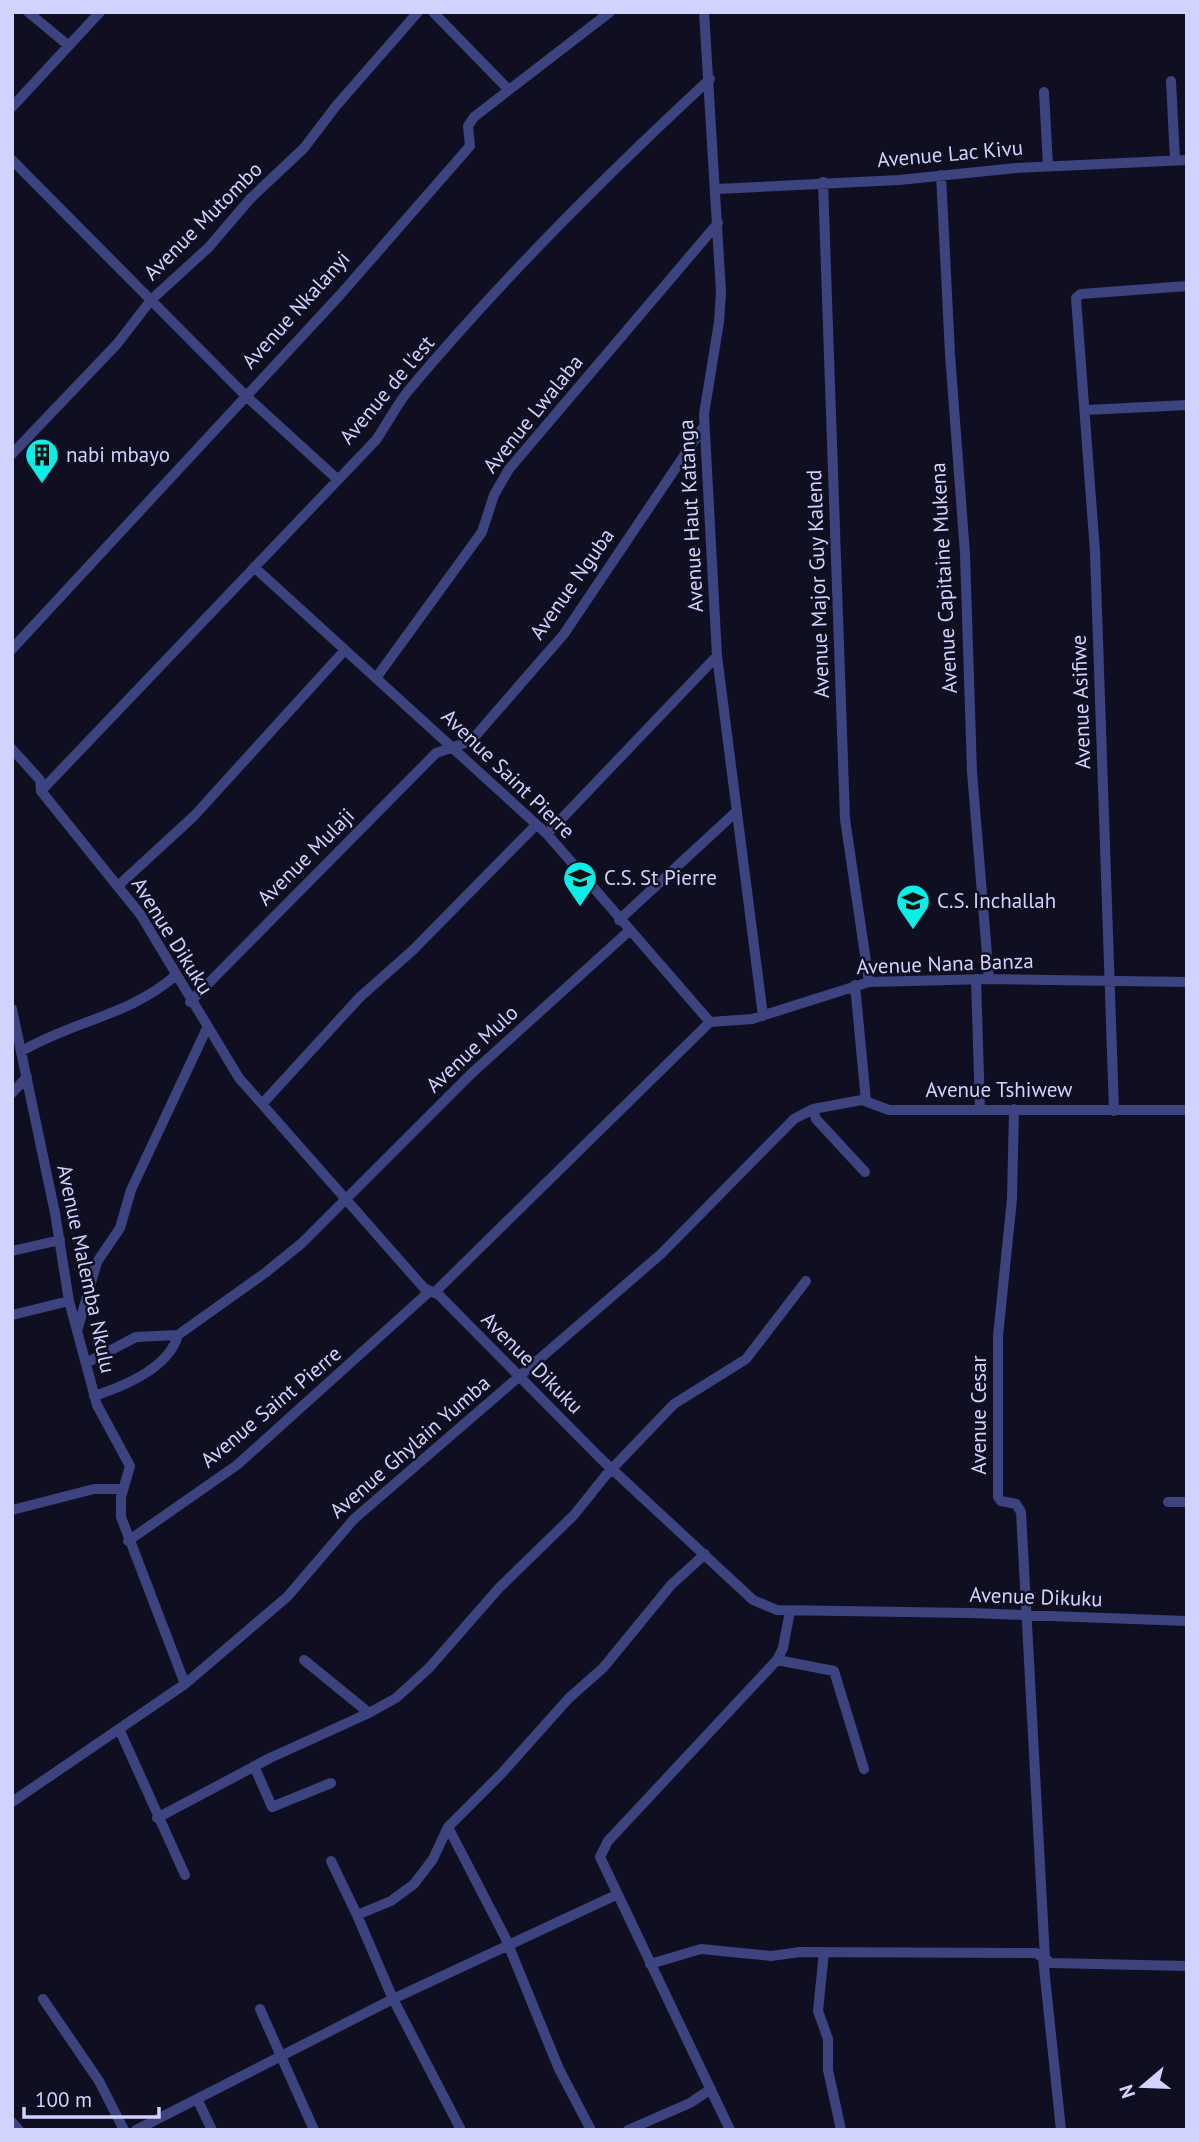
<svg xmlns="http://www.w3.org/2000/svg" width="1199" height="2142" font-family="'PT Sans',sans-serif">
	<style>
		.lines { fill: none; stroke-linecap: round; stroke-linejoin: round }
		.street { stroke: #3c437e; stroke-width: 10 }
		.labels { text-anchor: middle; stroke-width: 5; stroke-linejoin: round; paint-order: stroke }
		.street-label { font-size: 21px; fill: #d1d2fd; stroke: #0f0f21 }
		.poi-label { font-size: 21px; fill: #d1d2fd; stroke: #0f0f21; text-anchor: start }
	</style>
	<rect width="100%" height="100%" fill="#0f0f21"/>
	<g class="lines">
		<path class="street" d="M28,12L69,46
			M433,12L507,88
			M704,12L721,292L719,322L704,414L717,656L763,1016
			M1171,81L1175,160
			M1044,92L1048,166
			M12,107L100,12
			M12,160L246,396L336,478
			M941,175L950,354L965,554L972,772L989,979
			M823,182L845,819L869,982
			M717,189L899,180L1016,168L1187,160
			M1086,410L1187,405
			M12,454L117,344L151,300L209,247L250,199L304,148L336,106L418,12
			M254,567L547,834L710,1022
			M12,649L340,295L470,146L468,126L474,117L610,12
			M376,678L482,532L494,495L509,469L718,223
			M12,749L40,780L41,791
			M41,791L140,914L239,1078L424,1288L439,1295L600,1458L753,1600L777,1610L970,1613L1187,1621
			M41,791L376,440C387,424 396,406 408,391C501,280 604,177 710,79
			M547,834L717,656
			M119,885L194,816L344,651
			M619,920L737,811
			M976,979L980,1110
			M855,985L866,1101
			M190,1002L436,753L471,741L564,634L704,426
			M12,1009L55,1213L69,1301L97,1405L130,1466L121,1497V1517L185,1684
			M710,1022L752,1019L869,982L989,979L1187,982
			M22,1051C73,1021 131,1015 176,975
			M12,1093L27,1077
			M263,1103L360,997L413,950L536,825
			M813,1109L816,1119L865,1172
			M1014,1109L1012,1199L998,1336V1497L1001,1501L1016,1504L1021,1512L1045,1959
			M1114,1111L1095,552L1076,298L1081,294L1187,286
			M12,1251L60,1240
			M435,1292L710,1022
			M12,1315L69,1301
			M77,1331L97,1262L120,1228L131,1190L207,1028
			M86,1363L136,1337L178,1335L265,1273L302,1243L472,1073L629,931
			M94,1396C125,1386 169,1368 178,1335
			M1168,1502H1187
			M12,1510L94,1489H123
			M128,1541L237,1465L430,1291
			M304,1660L369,1713
			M777,1660L834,1671L864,1769
			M120,1731L185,1875
			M254,1766L272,1807L331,1783
			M12,1802L185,1684L287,1597L354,1519L661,1254L794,1119L813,1109L862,1100L889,1110H1187
			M157,1818L270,1758L369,1713L396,1698L429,1668L499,1588L574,1515L606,1475L674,1404L746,1359L806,1281
			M448,1827L505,1937L559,2069L591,2130
			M331,1861L357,1915
			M824,1952L818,2011L828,2039V2070L841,2130
			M1043,1958L1061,2130
			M650,1964L701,1949L771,1956L800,1952L1036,1953L1051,1963L1187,1966
			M43,1999L99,2081L124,2130
			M260,2009L314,2130
			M197,2099L212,2130
			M12,2122L19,2130
			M136,2130L393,1999L357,1915L391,1901L414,1884L433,1859L448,1827L502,1773L569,1698L603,1668L671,1585L705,1554
			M461,2130L393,1999L616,1895
			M628,2130L690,2103L711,2089
			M730,2130L600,1857L608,1841L777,1660L783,1648L790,1611"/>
	</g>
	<defs>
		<g id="building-pin" transform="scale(1.75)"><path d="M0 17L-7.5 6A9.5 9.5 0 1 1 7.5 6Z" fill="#0ceee5" stroke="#0f0f21"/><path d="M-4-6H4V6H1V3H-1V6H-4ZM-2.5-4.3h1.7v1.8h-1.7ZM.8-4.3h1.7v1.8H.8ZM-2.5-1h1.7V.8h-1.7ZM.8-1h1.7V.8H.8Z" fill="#111"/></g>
		<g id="school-pin" transform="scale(1.75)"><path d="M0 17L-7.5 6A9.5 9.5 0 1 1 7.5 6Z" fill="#0ceee5" stroke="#0f0f21"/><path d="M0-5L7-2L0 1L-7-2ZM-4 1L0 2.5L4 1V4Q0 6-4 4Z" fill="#111"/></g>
	</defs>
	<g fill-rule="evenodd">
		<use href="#building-pin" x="42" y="455"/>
		<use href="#school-pin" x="580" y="878"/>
		<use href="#school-pin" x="913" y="901"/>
	</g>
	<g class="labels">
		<g class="street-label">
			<text transform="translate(950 154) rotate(-5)" y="7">Avenue Lac Kivu</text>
			<text transform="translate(203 221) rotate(-45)" y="7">Avenue Mutombo</text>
			<text transform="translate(296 310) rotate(-48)" y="7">Avenue Nkalanyi</text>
			<text transform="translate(387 390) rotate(-50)" y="7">Avenue de l'est</text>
			<text transform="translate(533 414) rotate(-51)" y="7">Avenue Lwalaba</text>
			<text transform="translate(691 516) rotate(-93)" y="7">Avenue Haut Katanga</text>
			<text transform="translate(944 578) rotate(-93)" y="7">Avenue Capitaine Mukena</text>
			<text transform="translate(572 584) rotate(-55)" y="7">Avenue Nguba</text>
			<text transform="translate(818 584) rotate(-92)" y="7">Avenue Major Guy Kalend</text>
			<text transform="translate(1081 702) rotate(-92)" y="7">Avenue Asifiwe</text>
			<text transform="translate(508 774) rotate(44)" y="7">Avenue Saint Pierre</text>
			<text transform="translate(306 857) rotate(-45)" y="7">Avenue Mulaji</text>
			<text transform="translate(172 936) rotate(58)" y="7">Avenue Dikuku</text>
			<text transform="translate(945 964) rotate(-2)" y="7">Avenue Nana Banza</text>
			<text transform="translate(472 1049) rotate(-43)" y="7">Avenue Mulo</text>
			<text x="999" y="1097">Avenue Tshiwew</text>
			<text transform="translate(86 1269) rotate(78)" y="7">Avenue Malemba Nkulu</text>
			<text transform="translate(532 1363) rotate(45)" y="7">Avenue Dikuku</text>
			<text transform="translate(271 1407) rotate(-40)" y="7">Avenue Saint Pierre</text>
			<text transform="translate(979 1415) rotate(-90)" y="7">Avenue Cesar</text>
			<text transform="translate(410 1447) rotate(-41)" y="7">Avenue Ghylain Yumba</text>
			<text transform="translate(1036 1597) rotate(2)" y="7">Avenue Dikuku</text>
		</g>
		<g class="poi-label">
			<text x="66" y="462">nabi mbayo</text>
			<text x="604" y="885">C.S. St Pierre</text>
			<text x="937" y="908">C.S. Inchallah</text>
		</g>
	</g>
	<rect width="1199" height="2142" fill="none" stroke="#d1d2fd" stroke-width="28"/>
	<g transform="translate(1143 2086) rotate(251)" stroke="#0f0f21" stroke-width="5" paint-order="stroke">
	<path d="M0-5L12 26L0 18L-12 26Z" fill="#d1d2fd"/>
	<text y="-10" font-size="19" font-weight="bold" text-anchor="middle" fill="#d1d2fd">N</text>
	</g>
	<path d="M24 2107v10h135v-10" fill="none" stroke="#d1d2fd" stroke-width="3.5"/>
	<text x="35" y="2107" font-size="21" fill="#d1d2fd" stroke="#0f0f21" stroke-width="5" paint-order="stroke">100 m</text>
</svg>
